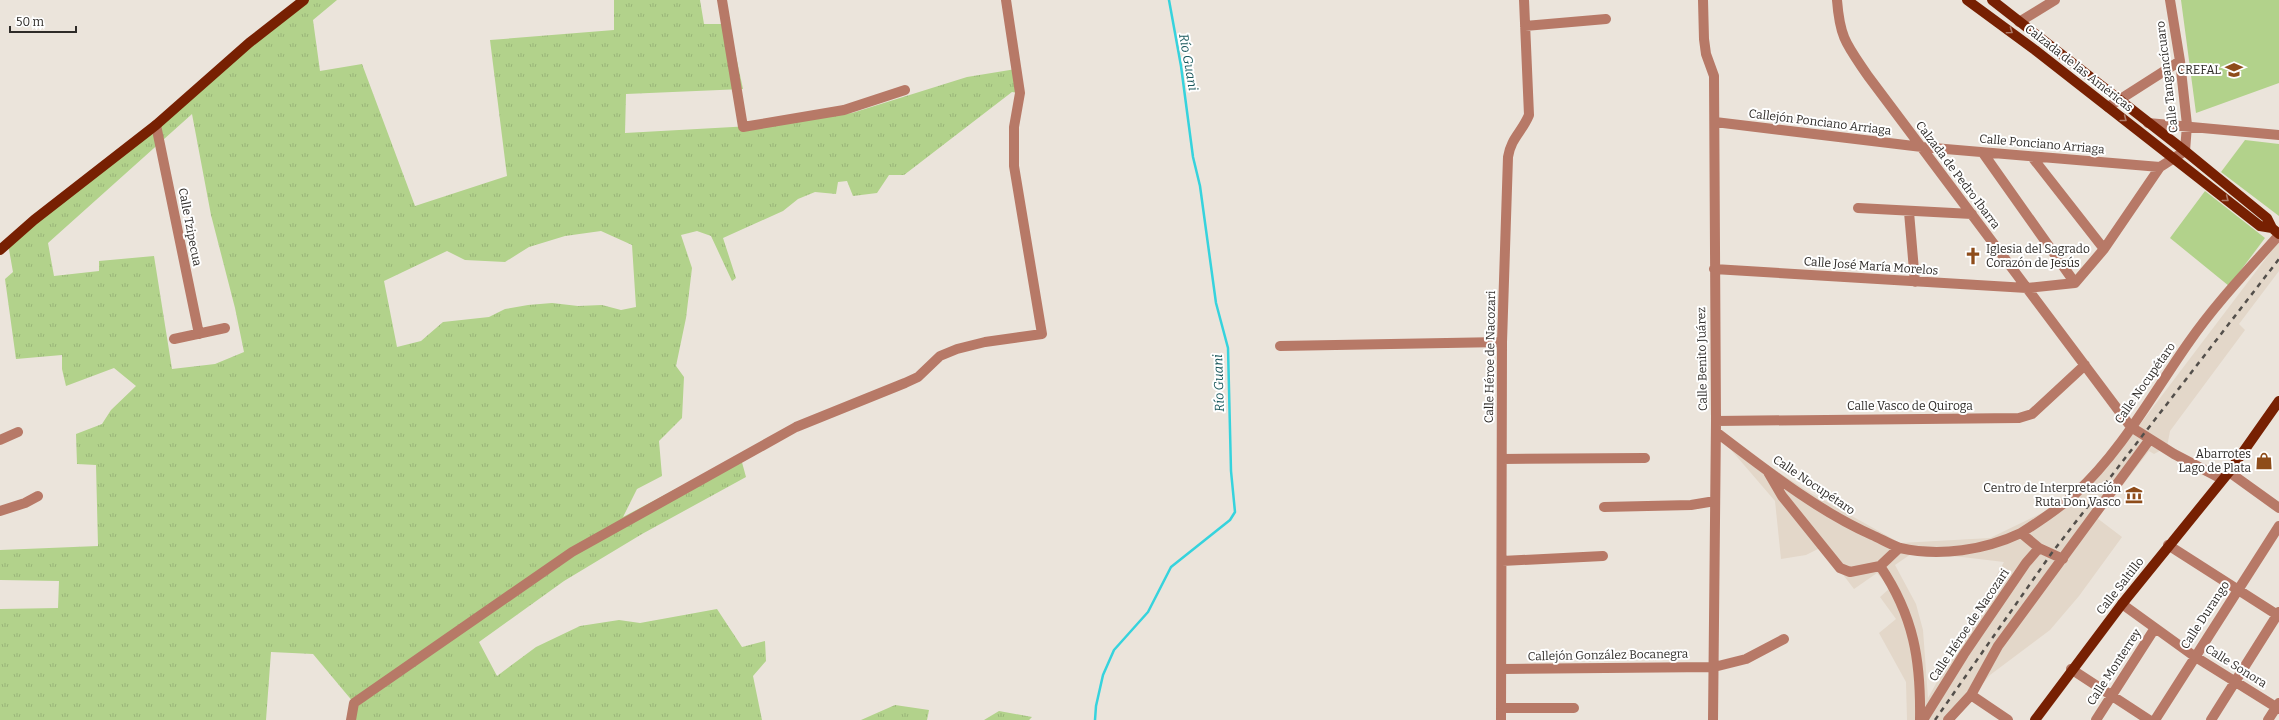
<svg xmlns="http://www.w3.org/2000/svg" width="2279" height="720" font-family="Bitter,serif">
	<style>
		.built { fill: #e3d7c9; fill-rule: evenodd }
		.grass { fill: url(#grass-tufts); fill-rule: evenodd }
		.park { fill: #b2d28b }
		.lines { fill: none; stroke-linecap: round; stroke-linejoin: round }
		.stream { stroke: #36d3dd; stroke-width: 2.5 }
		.minor { stroke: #b77967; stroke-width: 10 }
		.major { stroke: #772002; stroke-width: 10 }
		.rail { stroke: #534f4b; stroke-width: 2.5; stroke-dasharray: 5 5; stroke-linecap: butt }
		.oneway { stroke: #ad7967 }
		.labels { text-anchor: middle; stroke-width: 4; stroke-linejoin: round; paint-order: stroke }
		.street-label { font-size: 12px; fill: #2e2b28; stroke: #fff }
		.poi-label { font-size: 12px; fill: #2e2b28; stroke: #fff; text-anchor: end }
		.water-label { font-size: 13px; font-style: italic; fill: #1a595d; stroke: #fff }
	</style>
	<defs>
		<pattern id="grass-tufts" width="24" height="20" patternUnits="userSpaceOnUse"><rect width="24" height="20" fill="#b2d28b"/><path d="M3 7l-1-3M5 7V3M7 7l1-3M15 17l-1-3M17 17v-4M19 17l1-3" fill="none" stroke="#99b478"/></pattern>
	</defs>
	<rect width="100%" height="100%" fill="#ebe4db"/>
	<path class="built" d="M2279,241V271L2239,324L2245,330L2170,431L2167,447L2154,454L2149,451L2097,518L2122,537L2079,596L2050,630L1990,675L1953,720H1907L1906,682L1879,633L1896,619L1880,597L1890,588L1877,573L1854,589L1822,547L1806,555L1781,559L1775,501L1726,444L1751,454L1809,492L1900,543L1990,538L2052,508L2132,435ZM1911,554L1962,557L2004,562L1928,698L1923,630L1916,604L1895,565Z"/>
	<path class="grass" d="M304,0H337L313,20L320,71L362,64L415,206L507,176L490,40L614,30V0H700L704,24H729L743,89L626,94L625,133L751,126L852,113L967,77L1016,69L1020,93L1012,92L904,175H889L877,193L853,196L847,181L838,182L836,194L815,192L798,199L783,211L723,238L736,278L732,281L711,236L697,231L681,235L692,268L686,318L676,366L684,377L682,418L659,441L662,476L637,489L623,517L740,455L746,477L642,534L564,581L479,642L497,676L536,647L580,626L619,620L640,623L717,609L742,647L765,641L766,661L753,676L762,720H351L354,703L313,654L271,652L266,720H0V609L58,608L59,581L0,580V550L98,546L96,465L77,464L76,434L102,424L111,410L136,386L114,368L66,386L62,369V355L16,359L5,279L13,272L8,244ZM192,114L211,215L235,308L244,352L215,364L172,369L154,256L99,261V271L54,276L48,243ZM601,231L632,245L636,307L621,310L602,305L578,306L552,303L528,305L505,309L489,317L443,322L421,341L397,347L384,281L447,251L465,260L505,262L529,247L565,236Z
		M895,705L929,710L927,720H861Z
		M999,711L1032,717L1029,720H984Z"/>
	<path class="park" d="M2181,0H2279V83L2196,113Z
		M2245,140L2279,144V216L2221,172Z
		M2205,191L2265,238L2229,286L2170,238Z"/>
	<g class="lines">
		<path class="stream" d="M1095,720L1096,706L1103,675L1114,650L1148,612L1171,567L1230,520L1235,512L1231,471L1228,348L1216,303L1200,186L1193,157L1181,66L1169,0"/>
		<path class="minor" d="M722,0L743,127L844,110L905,90
			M1703,0L1704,39L1706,54L1714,76L1716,421L1713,720
			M1837,0C1840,39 1847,45 1868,76L2131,427L2174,454L2222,479
			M2019,22L2055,0
			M1525,26L1606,19
			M2108,107L2180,61
			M1715,122L1922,147L2160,167
			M2148,123L2279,135
			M156,125L199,334
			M1983,153L2075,283
			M2032,157L2104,249
			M1858,208L1972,214
			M1909,212L1915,282
			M1714,269L2027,288L2075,283L2104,249L2160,167L2185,151L2187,125L2180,61L2170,0
			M174,339L225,328
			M1280,346L1502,342
			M1716,421L2019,418L2032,414L2085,365
			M1716,432C1765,469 1816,510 1872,535C1881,539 1891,545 1900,548C1940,557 1985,550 2021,533L2039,548L2063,559
			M0,440L18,432
			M1502,459L1645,458
			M1768,472L1782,496L1840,568L1850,572L1880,566
			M2229,472L2279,508
			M1604,507L1691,505L1715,501
			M0,511L25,503L38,496
			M2021,533C2040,521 2058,509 2075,494C2122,451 2153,393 2189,342C2216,303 2248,270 2279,235
			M2168,545L2279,616
			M1502,561L1603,556
			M1880,566C1914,616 1921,661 1920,720
			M1880,566L1899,548
			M2122,604L2194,656L2279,709
			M1503,669L1714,667L1746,659L1784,639
			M2071,669L2149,720
			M1971,695L2008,720
			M1501,708H1574
			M351,720L354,703L572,552L796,427L905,383L918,377L940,356L957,349L985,342L1042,334L1014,166V127L1020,93L1006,0
			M1501,720L1502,342L1508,157C1511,138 1522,132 1529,115L1524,0
			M1923,720L1964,654L2026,563L2039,548
			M1948,720L1971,695L1998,646L2150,439
			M2096,720L2155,628
			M2155,720L2279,526
			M2211,720L2279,612
			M2268,720L2279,703"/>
		<path class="major" d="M1967,0L2035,50L2260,226L2272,228
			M1992,0L2185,151L2267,218L2272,228L2279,234
			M0,250L34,220L156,125L249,43L304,0
			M2035,720L2122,604L2229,472L2279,401"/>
		<path class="rail" d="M1935,720L2051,554L2279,259"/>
	</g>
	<defs><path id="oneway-chevron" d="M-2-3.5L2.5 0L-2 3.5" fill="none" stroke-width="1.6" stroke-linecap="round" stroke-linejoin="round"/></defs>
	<g class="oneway">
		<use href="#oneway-chevron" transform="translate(2010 31) rotate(35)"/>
		<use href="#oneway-chevron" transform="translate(2124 119) rotate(38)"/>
		<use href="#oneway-chevron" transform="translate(2226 199) rotate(38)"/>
	</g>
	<defs>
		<g id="university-bare" transform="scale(1.38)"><path d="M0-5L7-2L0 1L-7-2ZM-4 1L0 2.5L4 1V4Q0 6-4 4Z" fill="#8e4c1a" stroke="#fff" stroke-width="2.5" paint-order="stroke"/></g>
		<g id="church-bare" transform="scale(1.38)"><path d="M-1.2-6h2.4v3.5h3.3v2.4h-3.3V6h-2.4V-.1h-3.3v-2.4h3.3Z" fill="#8e4c1a" stroke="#fff" stroke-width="2.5" paint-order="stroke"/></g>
		<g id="shop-bare" transform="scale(1.38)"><path d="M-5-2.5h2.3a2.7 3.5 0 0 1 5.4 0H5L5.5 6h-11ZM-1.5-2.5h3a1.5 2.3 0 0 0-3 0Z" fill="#8e4c1a" stroke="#fff" stroke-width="2.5" paint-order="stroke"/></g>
		<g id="museum-bare" transform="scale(1.38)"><path d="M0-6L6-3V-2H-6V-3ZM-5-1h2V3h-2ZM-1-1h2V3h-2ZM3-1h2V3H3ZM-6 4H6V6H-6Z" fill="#8e4c1a" stroke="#fff" stroke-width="2.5" paint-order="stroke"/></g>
	</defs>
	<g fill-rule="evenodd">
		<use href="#university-bare" x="2234" y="70"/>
		<use href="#church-bare" x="1973" y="256"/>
		<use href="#shop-bare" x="2264" y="461"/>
		<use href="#museum-bare" x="2134" y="495"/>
	</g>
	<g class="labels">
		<g class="street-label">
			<text transform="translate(2079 68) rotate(38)" y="4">Calzada de las Américas</text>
			<text transform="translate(2167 77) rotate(-97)" y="4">Calle Tangancícuaro</text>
			<text transform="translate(1820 122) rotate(7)" y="4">Callejón Ponciano Arriaga</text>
			<text transform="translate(2042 144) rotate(5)" y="4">Calle Ponciano Arriaga</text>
			<text transform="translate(1958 175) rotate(53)" y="4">Calzada de Pedro Ibarra</text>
			<text transform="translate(190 227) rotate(79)" y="4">Calle Tzipecua</text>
			<text transform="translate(1871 266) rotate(4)" y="4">Calle José María Morelos</text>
			<text transform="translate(1490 357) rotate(-89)" y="4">Calle Héroe de Nacozari</text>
			<text transform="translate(1702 359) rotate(-91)" y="4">Calle Benito Juárez</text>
			<text transform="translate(2145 383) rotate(-55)" y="4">Calle Nocupétaro</text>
			<text x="1910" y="410">Calle Vasco de Quiroga</text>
			<text transform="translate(1814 485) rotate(34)" y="4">Calle Nocupétaro</text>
			<text transform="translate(2120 586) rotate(-52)" y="4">Calle Saltillo</text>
			<text transform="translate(2205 615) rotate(-57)" y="4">Calle Durango</text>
			<text transform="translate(1969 625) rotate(-56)" y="4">Calle Héroe de Nacozari</text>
			<text transform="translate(1608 655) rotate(-1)" y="4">Callejón González Bocanegra</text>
			<text transform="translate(2236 666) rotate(32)" y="4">Calle Sonora</text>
			<text transform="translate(2114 667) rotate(-57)" y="4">Calle Monterrey</text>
		</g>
		<g class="poi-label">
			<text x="2221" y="74">CREFAL</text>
			<text x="1986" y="253" text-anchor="start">Iglesia del Sagrado<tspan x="1986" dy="14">Corazón de Jesús</tspan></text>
			<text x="2251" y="458">Abarrotes<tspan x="2251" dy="14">Lago de Plata</tspan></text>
			<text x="2121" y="492">Centro de Interpretación<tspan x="2121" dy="14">Ruta Don Vasco</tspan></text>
		</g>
		<g class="water-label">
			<text transform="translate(1189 62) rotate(80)" y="5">Río Guani</text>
			<text transform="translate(1218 383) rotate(-92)" y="5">Río Guani</text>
		</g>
	</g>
	<path d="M10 26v6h66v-6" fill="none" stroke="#2e2b28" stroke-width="2"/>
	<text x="16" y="26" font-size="12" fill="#2e2b28" stroke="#ffffff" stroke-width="3" paint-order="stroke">50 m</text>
</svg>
